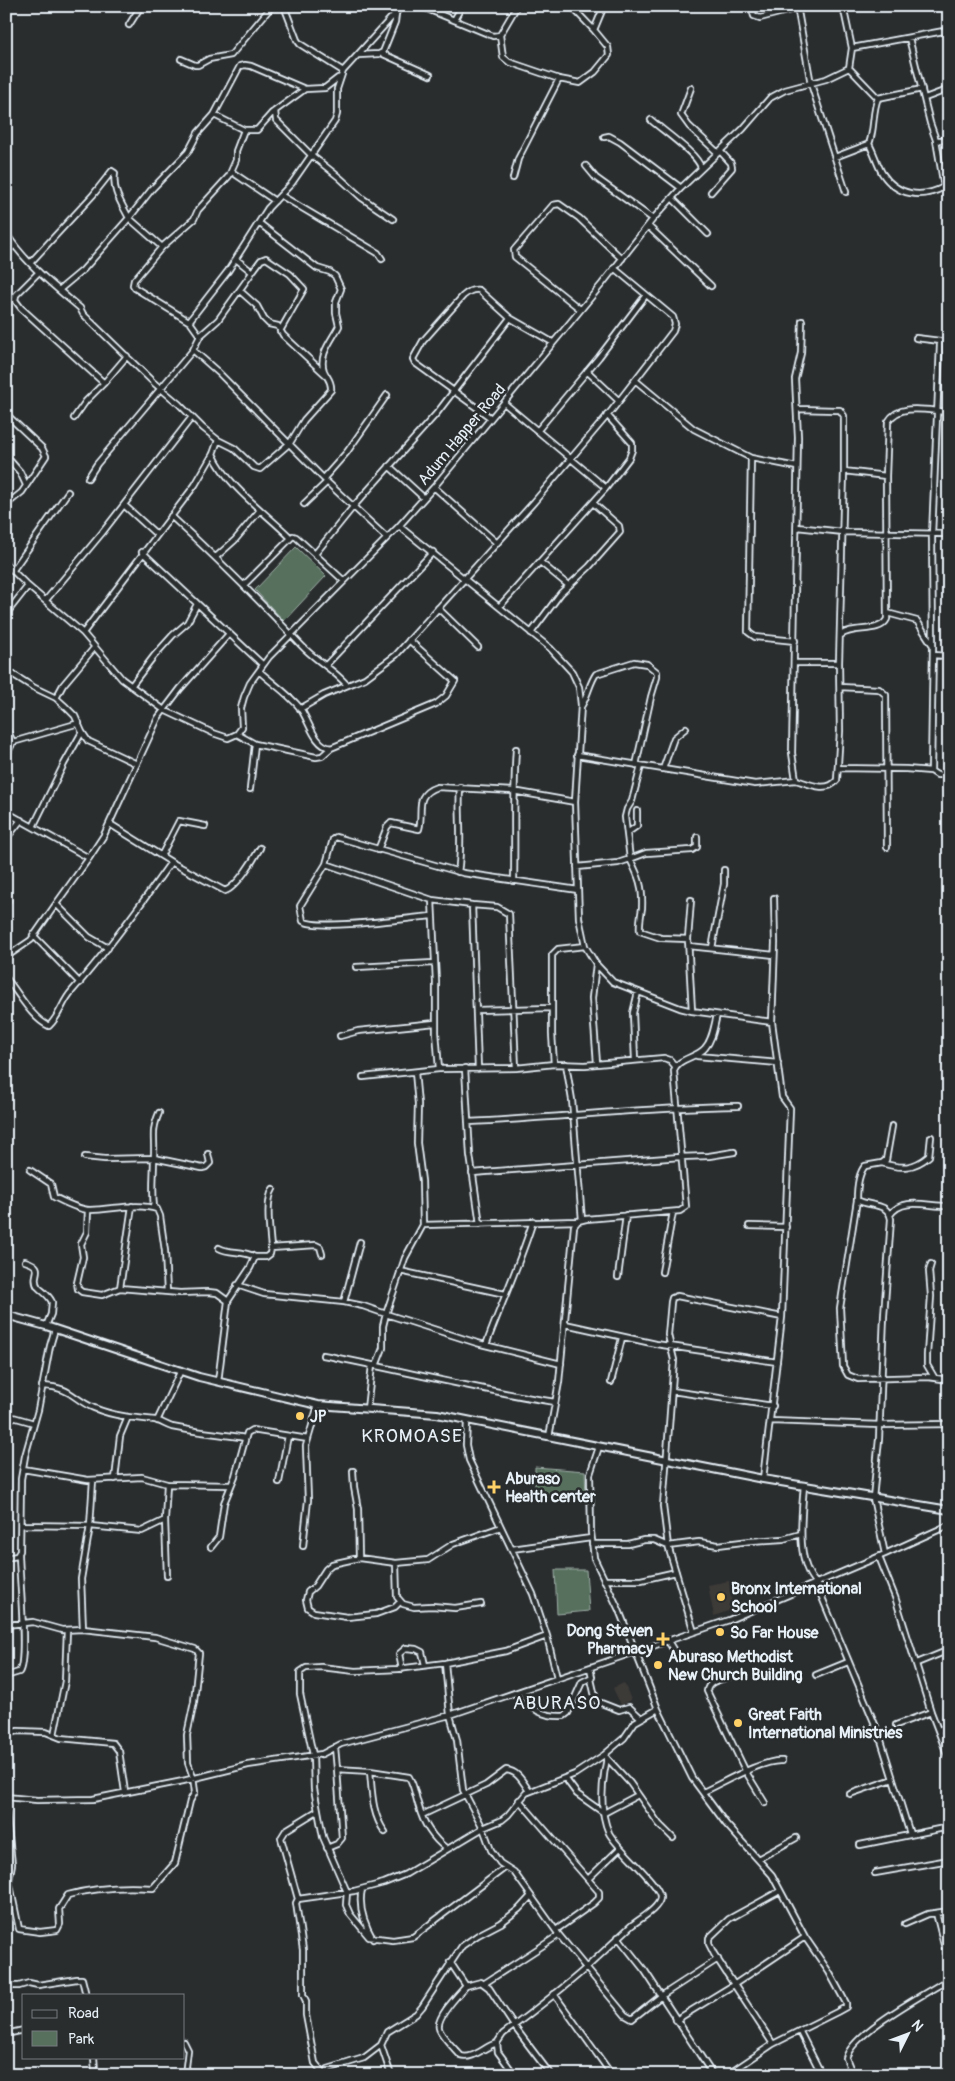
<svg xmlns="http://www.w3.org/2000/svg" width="955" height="2081" font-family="Pangolin,sans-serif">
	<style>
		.built { fill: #3e3b39 }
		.green { fill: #57705d; stroke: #a0b0aa }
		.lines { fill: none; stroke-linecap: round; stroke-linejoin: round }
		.street-casing { stroke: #e8f1f8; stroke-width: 8 }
		.secondary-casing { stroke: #e8f1f8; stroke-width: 10 }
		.street { stroke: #2a2d2e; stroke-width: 4.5 }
		.secondary { stroke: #2a2d2e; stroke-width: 6 }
		.poi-dot { fill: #ffd166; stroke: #2a2d2e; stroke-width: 2 }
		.labels { text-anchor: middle; stroke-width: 5; stroke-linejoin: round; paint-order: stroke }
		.street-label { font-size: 16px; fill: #e8f1f8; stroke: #2a2d2e }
		.poi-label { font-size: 16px; font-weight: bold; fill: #e8f1f8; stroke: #2a2d2e; text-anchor: start }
		.quarter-label { font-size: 19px; letter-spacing: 1px; fill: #e8f1f8; stroke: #2a2d2e }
	</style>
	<rect width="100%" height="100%" fill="#2a2d2e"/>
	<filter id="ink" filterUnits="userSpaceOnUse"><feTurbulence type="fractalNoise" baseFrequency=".02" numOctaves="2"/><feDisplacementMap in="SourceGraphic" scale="10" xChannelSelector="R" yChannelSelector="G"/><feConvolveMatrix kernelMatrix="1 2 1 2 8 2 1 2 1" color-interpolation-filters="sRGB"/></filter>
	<g filter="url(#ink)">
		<path class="built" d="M729,1581L733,1609L714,1616L708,1585Z
			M624,1683L631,1700L621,1705L613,1688Z"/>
		<path class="green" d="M296,547L326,576L284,621L255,590Z
			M535,1467L585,1471L586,1500L535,1494Z
			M555,1570H586L589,1611L557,1614Z"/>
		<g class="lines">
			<g class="street-casing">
				<path id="street" d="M284,6L297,40L300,44L343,71
					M420,6L493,36L500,35
					M517,6L500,35L503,57L509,62L559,79
					M571,6L594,30
					M751,6L754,16L760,18L806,6
					M797,6L811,84L846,192
					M454,20L462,6
					M129,25L141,6
					M909,38L930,123L936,140H949
					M852,48L949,30
					M381,53L430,75
					M358,55L379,54L383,52L395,22L396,14
					M181,59L195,65H198L209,59L231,55L272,6
					M849,68L878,98L922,89
					M691,88L681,115L689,126L718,153
					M925,98L949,89
					M275,111L276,120L310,154L340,178L362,198L393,219
					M651,120C662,130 699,155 701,168
					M244,130L214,115L240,66L245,65L251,66L305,89
					M604,137L609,136L620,142L681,188
					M936,140L944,187H949
					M869,144C875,128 872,112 878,98
					M835,157L869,144C874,153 877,164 882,173C897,196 922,199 944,187
					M586,166L596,178L653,219
					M232,172L275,201
					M513,178L518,159L559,79L580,83L595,72L609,55L608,47L594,30L604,6
					M711,192L732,168L731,163L720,151
					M282,196L378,253L382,259
					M672,198L708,234
					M648,226L711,286
					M6,233C24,262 54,286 80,308L83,314L154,383L179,404L203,428L218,440L234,448L254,467L260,469L290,443L304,420L331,390C332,381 327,378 324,371C318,355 332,340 339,326L336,313V302L341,289L335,276L330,272L317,268L259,223
					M6,252L14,245
					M31,262L93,195L112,171L115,173C112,191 121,202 129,218L152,189L188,152L198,133L214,115
					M39,272L16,295L15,300L21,308L104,383L127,356
					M252,272L261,260L266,258L290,274L304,289L280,331
					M59,290L83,270L129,218L162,247
					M240,291L257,306L264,319L269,324L278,326L283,335L325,374
					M580,309L515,257L514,250L553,205L559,204L579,218L622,259
					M190,322L135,288L133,285L134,280L162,247L194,219L198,210L229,176L236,160V151L244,130H257L272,113L305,89L325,88L338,78
					M200,336L218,320L251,274L252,272L236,259
					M193,350L219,373L327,482L387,538
					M587,371L619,401
					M635,380L694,429L751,458L797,467
					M504,403L606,488
					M798,409L836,410H840L844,416V471L839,663L840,731L837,780C827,793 809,784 796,780L792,753L798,437L795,379L801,353L802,321
					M6,414L42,448L46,456L22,492L6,505
					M74,418L86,401L104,383
					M491,418L415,363L413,359L423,341L463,296C468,292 472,289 479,290L510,318L552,342
					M538,430L599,357L646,295
					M213,454C228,487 265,512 290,537
					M6,456L20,472L26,485
					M751,458L748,632L755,637L795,641
					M389,466L424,498
					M844,471L886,476
					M88,478L97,464L193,350L200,336L190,322V320L228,271L268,208L292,183L335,121L337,114V89L343,71L402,6
					M324,478L347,452L387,395
					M434,487L497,543
					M304,504L327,482
					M124,505L156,534
					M171,516C216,557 259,600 301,645C316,661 332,668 347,685
					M399,526L550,648L572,672L579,687L581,705L575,802L579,918L585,946L596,964L613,982L680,1008L692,1011L772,1022
					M797,527L843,532L949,534
					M142,552L263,665
					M315,554L353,507L437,413L510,318
					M216,557L235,540L260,510
					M540,562L568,585
					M6,564L28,586
					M13,570L68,492
					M244,585L293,536L296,537L344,581
					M46,600L102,533L192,417
					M500,606L606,488L629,458L632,450V443L607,415
					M438,608L478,647
					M887,613L917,621L932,644
					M6,614L28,586L83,633L122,679L164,710L213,733L228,738L237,734
					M83,633L195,485L213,454L218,440
					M531,633L561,593L589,567L620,532L619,526L593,503
					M841,635C853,625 880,634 887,619L886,476L888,422C899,402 929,411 949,412
					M933,655L949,656
					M794,663H839
					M326,665L433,552
					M6,670L33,687L56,698L66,707L75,716L82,732L88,741L137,764
					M259,671C272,683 289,694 300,708C309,720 314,746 331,748L436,704L446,696L455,681L409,640
					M131,686L154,656L173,635L187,623L197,604
					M840,687L879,689L886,695L887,847
					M56,698L63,685L94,648
					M582,705C588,695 590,682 596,674L634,662L647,664L657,672V677L651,697L636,765
					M300,709L324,695L365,678L396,655L534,502L612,410L673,331L675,324L673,317L614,268
					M6,728L13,742L6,756
					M237,734L242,727L241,708L244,697L250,683L269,657L399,526L434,487L602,284L653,219L681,188L743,129L770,98L785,90L826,79L849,68L852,48L843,6
					M237,734L255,744L250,789
					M13,742L79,723
					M255,744L316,757L322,756L331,748
					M577,755L663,769L674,738L686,728
					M641,766L632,801L627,809L625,817L630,859L646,853L692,850L697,847V837
					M838,768L906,769L931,771L933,646L932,535L940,345V341L916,338
					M663,769L755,784L796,780
					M931,771L937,775H949
					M6,812L89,858L104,835L158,718L180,689L228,635
					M110,824L171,862L225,891C237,887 254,859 260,848
					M33,827L64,764L82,732
					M627,833L637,826V811
					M6,839L21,820
					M378,850L387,827L391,823L419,829C424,811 413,795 437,787L513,791L575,802
					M161,856L179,821L205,826
					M89,858L56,904L89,937L108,948
					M326,864L432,900L472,905L478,1069
					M577,867L618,863L630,859C639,877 643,886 642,908C641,915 639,924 640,931L661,938L688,939
					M458,872C463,843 458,815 460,787
					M514,881C515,837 513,793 516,749
					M6,900L8,901
					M432,900L436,982V1032L439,1069
					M691,900L688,939L692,1011
					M472,905L497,907L509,914L516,1068
					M432,916C409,918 318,931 303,921L300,906L326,864L333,839L336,837L463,873L578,890
					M33,935L80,983
					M689,946L774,955
					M712,948L724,884V870
					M6,957L31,940L56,904
					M596,964L592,998L597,1063
					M356,967L434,963
					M6,978C18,992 32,1019 49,1026C61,1014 62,1002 72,991C108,950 140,906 171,862
					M476,1010L552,1008
					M340,1036L358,1031L435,1023
					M697,1056L778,1063
					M635,1060L633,1013L638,992
					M554,1064L552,1034V955L558,949L585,946
					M566,1064L572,1100L582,1220
					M465,1068L470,1155L480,1224
					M415,1072L418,1104L417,1143L422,1181L423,1225L405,1258L386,1314L477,1343L561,1364
					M363,1077L439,1069L516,1068L554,1064L585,1065L664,1058L670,1060L675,1066
					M468,1122C558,1118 648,1107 738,1106
					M85,1157L105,1159L154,1158L202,1168L206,1167L210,1163L208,1154
					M882,1163C901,1169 914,1169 929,1156L931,1137
					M30,1170L51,1184L54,1197C64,1202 79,1210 90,1210C112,1210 136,1202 157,1209L160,1216L165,1251L167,1292
					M472,1173L680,1157L709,1156L734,1152
					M857,1200L840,1308L843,1366L848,1375L858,1379L928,1377L949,1380
					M154,1208C152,1188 154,1175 154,1156C155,1136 151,1132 159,1113
					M88,1210L87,1232L81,1244L83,1257L77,1283L78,1289L82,1292L102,1295L120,1288L180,1293L208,1292L217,1293L228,1301
					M890,1215C902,1196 930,1207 949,1206
					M423,1225L578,1221
					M749,1226L786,1227
					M219,1248C230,1254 242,1250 255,1257
					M271,1248C270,1234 265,1201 273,1189
					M25,1261C48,1268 29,1275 38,1287C43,1292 49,1295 52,1302L51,1314L46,1326
					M931,1264L929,1271L931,1296L927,1355V1365L934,1377
					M400,1271L505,1294
					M662,1272L673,1212
					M618,1277L626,1215
					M237,1285L264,1294L344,1302L363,1306L386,1314L383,1326V1348L376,1366
					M120,1288L132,1206
					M344,1302L360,1242
					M565,1324L656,1344L777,1362
					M486,1345C501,1304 520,1263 533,1221
					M323,1355C401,1370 477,1390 555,1402
					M218,1382L228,1301L250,1268L255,1257H266L270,1254L271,1248L316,1245L320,1247L322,1254
					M611,1382L622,1338
					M42,1386C72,1387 72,1399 94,1408C113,1416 134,1418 155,1420C160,1421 166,1425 172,1427C196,1432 221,1434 245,1438
					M672,1391L773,1406
					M367,1409L372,1365
					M6,1415L34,1423
					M157,1421L181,1370
					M467,1421L466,1445L469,1460L533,1594L547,1636L557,1678
					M771,1421L880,1425L949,1424
					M549,1437L559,1382L574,1226L578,1221L586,1219L680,1211L686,1207L674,1071C677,1058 697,1058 705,1048C713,1039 714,1026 717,1015
					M599,1447L590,1474L591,1532L594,1558L619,1610L658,1709L692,1778L726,1824L772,1875L805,1937L829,1972L846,2003V2007L837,2012L773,2044L727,2075
					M23,1469L88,1480L142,1477L167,1484L231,1485
					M353,1471L354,1487L358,1509L359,1558
					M115,1479L120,1436L128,1417
					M763,1479L782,1317L790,1108L782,1097L772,1022L775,943L774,898
					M279,1482L288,1436
					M167,1484L165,1520L167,1576
					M804,1485C802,1513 795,1562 816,1583L879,1734L910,1834
					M21,1525L90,1526L142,1531L165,1520
					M592,1544H628L644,1540H654L668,1546L699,1542L718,1545L750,1541L783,1539L801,1534
					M303,1546L308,1500L306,1446L318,1405
					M211,1547L219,1537L224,1503L235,1476L247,1433L252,1430L308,1439
					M512,1549L591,1538
					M885,1554L873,1498L879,1439L884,1316L891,1219C888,1202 870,1207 857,1200C857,1190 858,1174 865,1166L882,1163L886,1160L892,1126
					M879,1557L895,1597L931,1712L949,1759
					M6,1558L17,1556L20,1551L21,1479L25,1456L38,1410L50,1346L55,1329
					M396,1563L397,1597L403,1604L414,1607L432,1606L455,1608L481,1604
					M604,1580H641L676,1572
					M400,1602L395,1607L376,1614L347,1617L314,1612L308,1608L306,1600L308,1592L315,1586L326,1569L332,1564L359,1558L396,1563L428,1560L453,1544L501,1527
					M6,1625L33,1622L62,1630L83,1629L81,1579L90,1526L93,1480
					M694,1632L668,1546L663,1506L674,1360L668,1335L671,1302L672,1298L677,1296L782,1317
					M668,1641L679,1659
					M445,1663L450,1715L457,1740L463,1790L483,1828L491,1850L500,1863L514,1872L559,1935L625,2015L632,2019L661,1996L718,1959
					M917,1663L949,1650
					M402,1669L399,1654L406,1648L416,1649L422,1652L425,1665
					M734,1675C724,1679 708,1680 707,1691L746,1772L765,1803
					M816,1675L848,1662
					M6,1676L19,1672C28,1661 19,1573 19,1554
					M591,1679L596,1701L619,1710L629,1707L641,1718
					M522,1691C527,1710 545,1717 564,1716L568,1713L582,1682L592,1677L590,1668
					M896,1725L931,1712
					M939,1730L949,1726
					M6,1734L18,1731L46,1732L61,1738L113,1743L119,1751L125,1792
					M54,1735L65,1681L67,1630
					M335,1747L337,1769L370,1771L409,1777C415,1787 415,1796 419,1807C423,1823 433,1839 447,1849
					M605,1756L630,1783L659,1824L673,1838
					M370,1771C372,1792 372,1815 385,1832
					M565,1778L577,1794L604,1813
					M703,1792C721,1784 763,1759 782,1761
					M850,1794L893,1779
					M6,1797L37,1800L93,1799L183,1781L248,1765L322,1754L341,1744L450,1715L729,1620L885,1554L949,1525
					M519,1800L599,1892V1898L594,1903L556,1930
					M6,1810L12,1864L9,1880L19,1929L40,1932L57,1930L60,1924L59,1909L68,1895C97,1887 123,1886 153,1888L175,1863L190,1801L195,1792L193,1777L188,1763L187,1735L194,1702L199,1653L195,1649L155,1637L83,1629
					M604,1813L638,1795
					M422,1815L486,1785L506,1770C518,1771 523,1782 529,1791
					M944,1828L949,1846
					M860,1845L949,1827
					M327,1848L337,1844L342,1838L337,1769
					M758,1859L796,1838
					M506,1867L413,1937L393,1940L369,1937L350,1914L346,1905L347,1892L323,1837L314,1789L313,1755L300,1694V1672L306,1668L321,1667L355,1671L398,1669L445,1663L506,1651L547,1636
					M875,1873L949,1860
					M588,1879L620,1848
					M362,1889C358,1906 365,1925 373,1939
					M298,1899L281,1838L286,1830L317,1811
					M936,1913L949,1965
					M905,1924L928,1914L949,1911
					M618,1937L645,1971L713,2075
					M450,1962L466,1986L481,1982L489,1988L514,2026L551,2075
					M485,1983L559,1935
					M6,1986H19L29,1983L38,1985L77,1979H82L86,1995
					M466,1986C459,1994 436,2017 439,2028C440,2035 456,2050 461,2056C473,2060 485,2046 497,2043
					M554,1994L612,2075
					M676,2020L735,1984L805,1937
					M800,2032L822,2075
					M6,2034L24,2030
					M184,2042L188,2050L185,2075
					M773,2044L714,1954L709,1944V1938L729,1919L780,1891
					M381,2045L391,2075
					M94,2057L95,2071L99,2075
					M324,2074L315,2063L306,2015V2001L303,1995V1950L296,1903L298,1899L354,1891L384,1883L406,1874L483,1828L502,1820L508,1815L526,1793L575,1774L604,1755L624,1738L635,1722L658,1709
					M324,2075L328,2069L364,2058L381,2045L387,2032L416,2014L422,2007L462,1946L478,1935L501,1923L519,1909L530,1897
					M515,2075L498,2052L497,2043L503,2034C531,2013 560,1991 586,1968C601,1954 616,1940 631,1926C639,1919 659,1909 660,1898C662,1885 617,1849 609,1833C599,1811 602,1781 607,1758
					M853,2075L846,2058C853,2032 925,1994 949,1979"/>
			</g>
			<g class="secondary-casing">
				<path id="secondary" d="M6,1315L46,1326L199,1377L287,1398L318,1405L437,1414L763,1479L949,1510"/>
			</g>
			<use href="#street" class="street"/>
			<use href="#secondary" class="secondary"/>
		</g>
	</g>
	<g class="poi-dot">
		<circle cx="300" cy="1416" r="5"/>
		<path d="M491.5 1479.5h5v5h5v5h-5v5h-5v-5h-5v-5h5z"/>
		<circle cx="721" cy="1597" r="5"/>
		<circle cx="720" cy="1632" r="5"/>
		<path d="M660.5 1631.5h5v5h5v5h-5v5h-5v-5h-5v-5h5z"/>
		<circle cx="658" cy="1665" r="5"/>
		<circle cx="738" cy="1723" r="5"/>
	</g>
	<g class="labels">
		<g class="street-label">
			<text transform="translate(461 434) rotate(-50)" y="6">Adum Happer Road</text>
		</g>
		<g class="poi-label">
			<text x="310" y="1422">JP</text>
			<text x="505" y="1484">Aburaso<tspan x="505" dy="18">Health center</tspan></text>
			<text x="731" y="1594">Bronx International<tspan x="731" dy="18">School</tspan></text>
			<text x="653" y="1636" text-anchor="end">Dong Steven<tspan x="653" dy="18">Pharmacy</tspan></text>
			<text x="730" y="1638">So Far House</text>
			<text x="668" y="1662">Aburaso Methodist<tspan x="668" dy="18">New Church Building</tspan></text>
			<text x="748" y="1720">Great Faith<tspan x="748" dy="18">International Ministries</tspan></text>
		</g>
		<g class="quarter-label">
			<text x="412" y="1442">KROMOASE</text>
			<text x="557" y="1709">ABURASO</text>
		</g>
	</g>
	<rect width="955" height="2081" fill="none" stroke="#2a2d2e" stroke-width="25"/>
	<rect x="12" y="12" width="930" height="2056" fill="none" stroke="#e8f1f8" stroke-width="2" filter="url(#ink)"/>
	<rect x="22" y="1994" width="162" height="65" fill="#2a2d2e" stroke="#767b7f"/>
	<rect x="32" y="2010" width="25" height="8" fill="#2a2d2e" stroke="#767b7f"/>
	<text x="68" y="2018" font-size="15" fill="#e8f1f8">Road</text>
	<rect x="32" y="2031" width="25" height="15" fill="#57705d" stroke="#767b7f"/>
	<text x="68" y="2044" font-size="15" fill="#e8f1f8">Park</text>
	<g transform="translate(908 2034) rotate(48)" stroke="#2a2d2e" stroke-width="4" paint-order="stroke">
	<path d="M0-4L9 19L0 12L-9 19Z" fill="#e8f1f8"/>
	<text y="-8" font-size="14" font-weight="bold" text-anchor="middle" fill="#e8f1f8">N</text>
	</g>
</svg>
